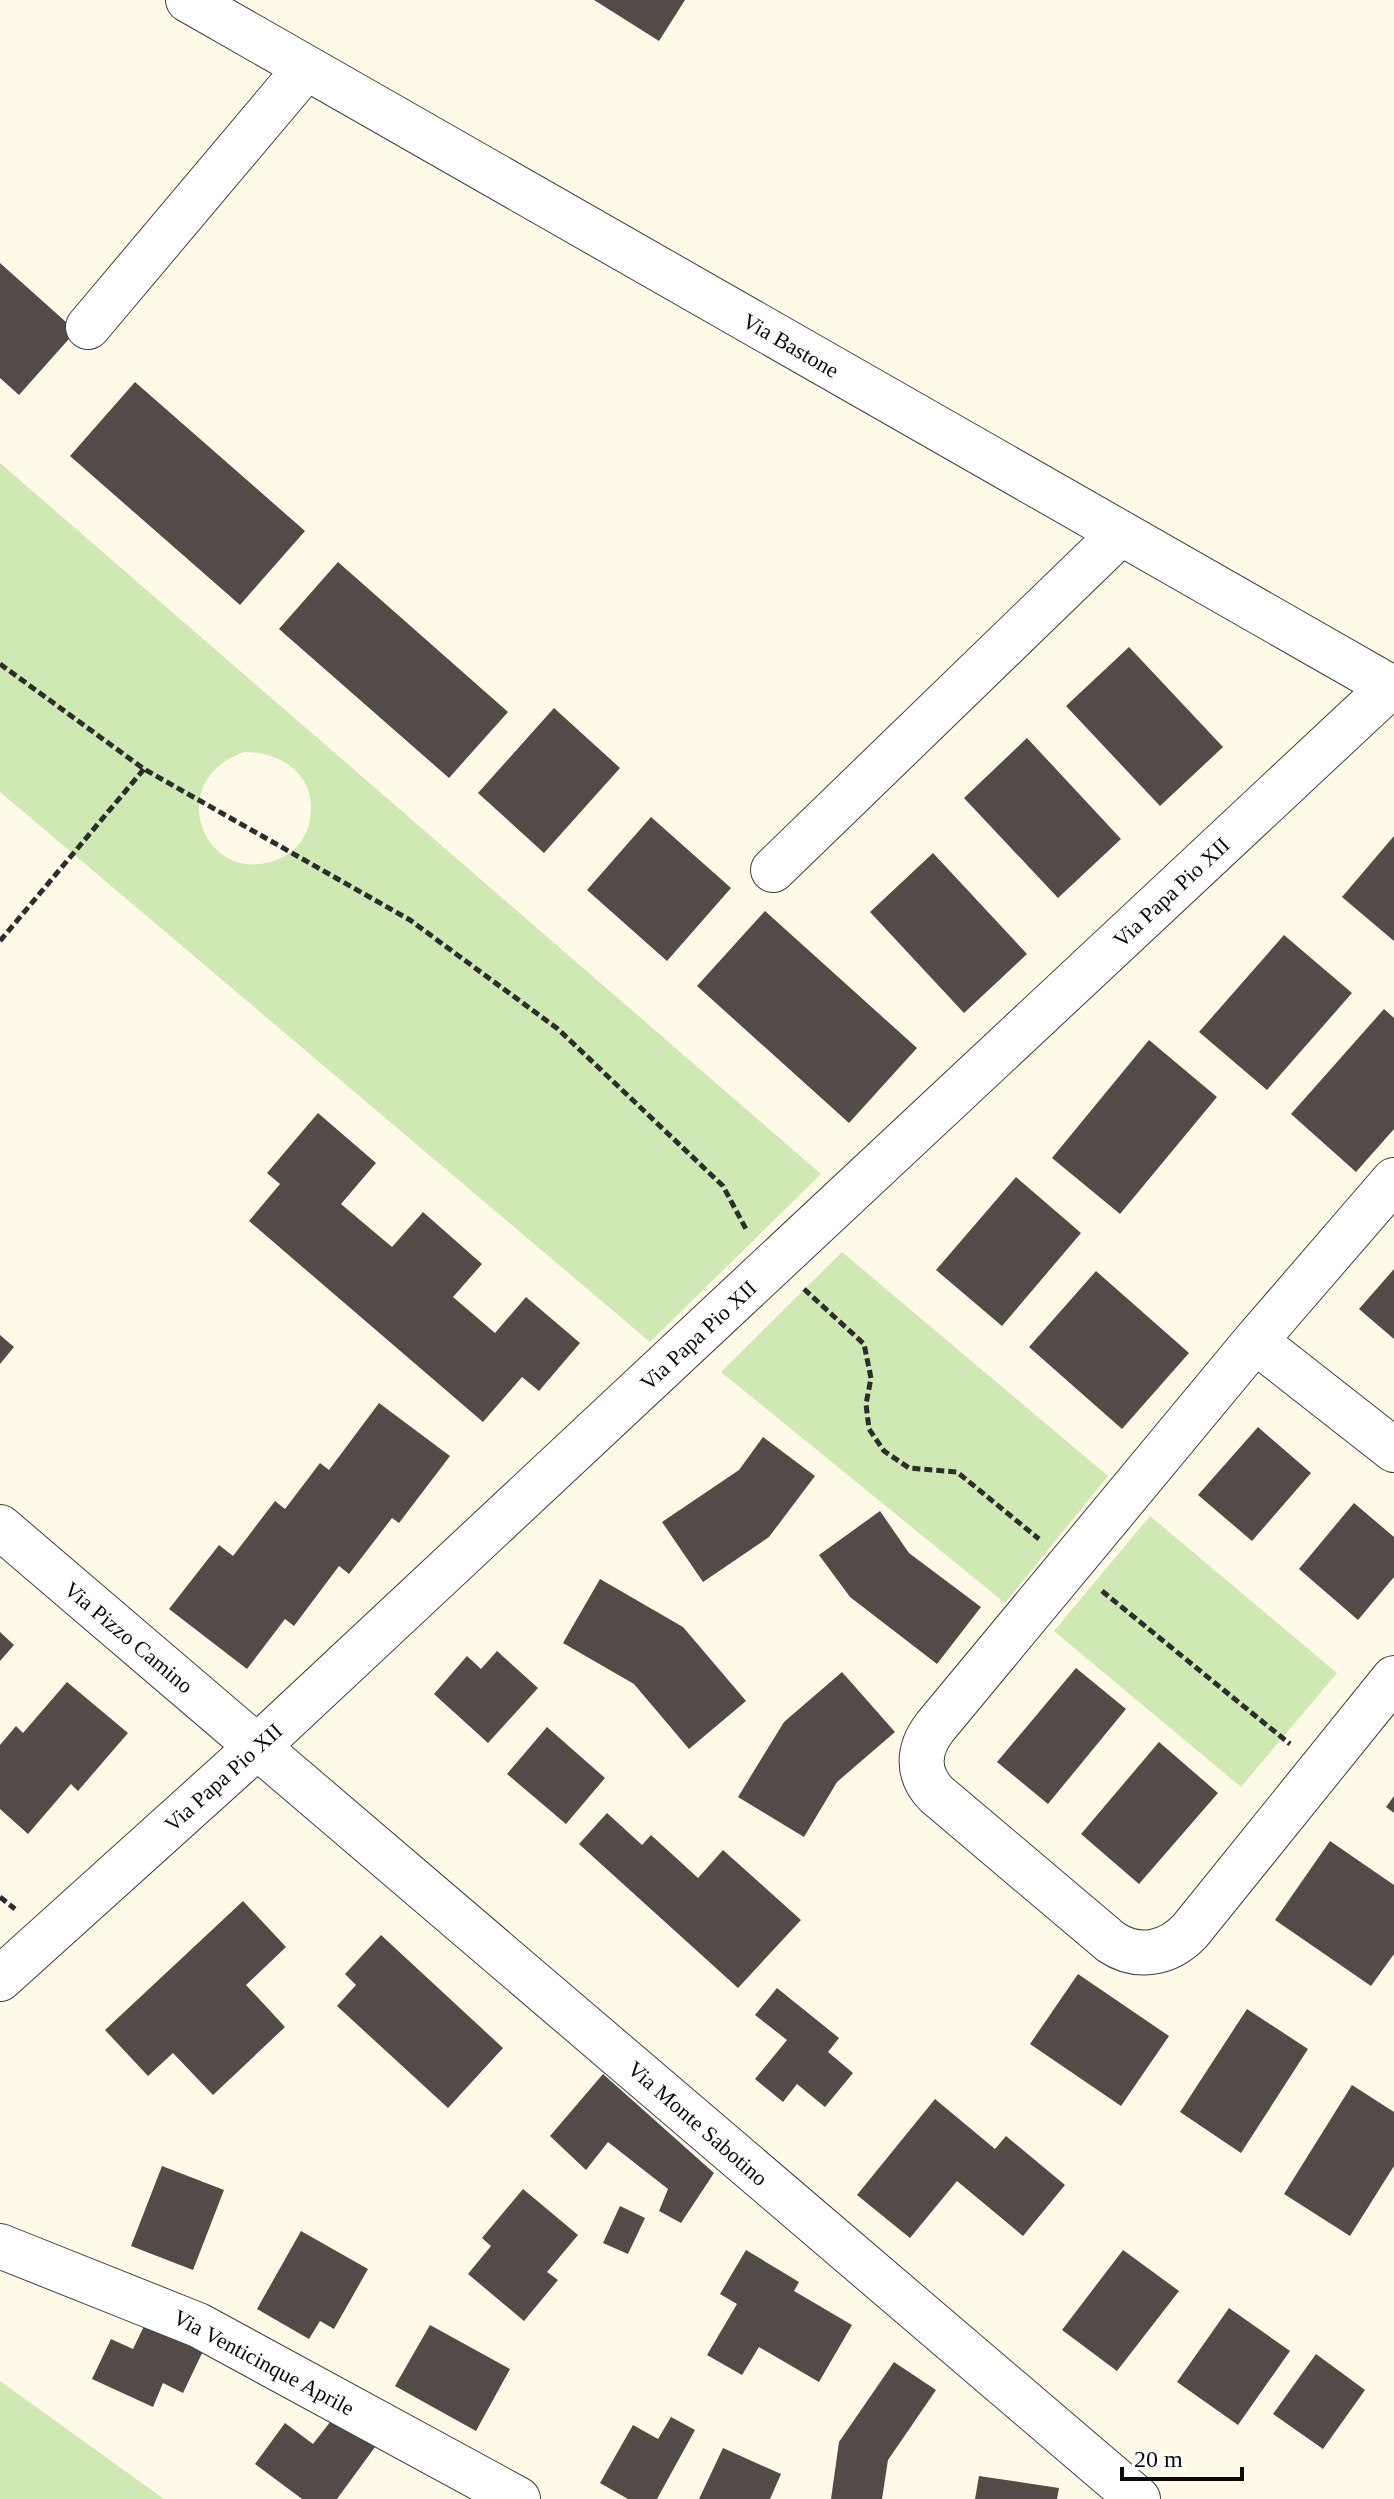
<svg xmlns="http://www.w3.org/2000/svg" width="1394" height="2499" font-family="'Times New Roman',serif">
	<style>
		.green { fill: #d0e8b3; fill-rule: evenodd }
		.building { fill: #534b47 }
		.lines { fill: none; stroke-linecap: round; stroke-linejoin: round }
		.minor-casing { stroke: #3e3e3e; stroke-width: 46 }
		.path { stroke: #2d2d2d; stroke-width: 5; stroke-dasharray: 8 4; stroke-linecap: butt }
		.minor { stroke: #fff; stroke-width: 44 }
		.labels { text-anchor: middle; stroke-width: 8; stroke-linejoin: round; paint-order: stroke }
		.street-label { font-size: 22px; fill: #0b0b0b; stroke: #fff }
	</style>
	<rect width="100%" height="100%" fill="#fffae8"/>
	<path class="green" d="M0,463L821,1174L650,1342L0,792ZM244,752C283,752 317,776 310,819C308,835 297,850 283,857C207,894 159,782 244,752Z
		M842,1252L1108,1476L1005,1603L721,1372Z
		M1150,1516L1337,1673L1241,1787L1054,1631Z
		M0,2381L164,2499H0Z"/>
	<path class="building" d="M594,0H685L659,41Z
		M0,263L76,331L19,395L0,378Z
		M135,382L305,531L240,605L70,456Z
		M338,562L508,712L449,778L279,629Z
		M1129,647L1223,747L1160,806L1066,706Z
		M554,708L620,768L544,853L478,793Z
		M1027,738L1121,839L1058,898L964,798Z
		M651,817L731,888L667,961L587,890Z
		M1394,836V941L1342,897Z
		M933,853L1027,954L964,1013L870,912Z
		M765,911L917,1048L849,1123L697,986Z
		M1284,935L1352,993L1267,1090L1199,1032Z
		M1384,1009L1394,1018V1129L1356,1172L1291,1114Z
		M1149,1040L1217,1097L1120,1214L1052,1158Z
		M318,1113L376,1163L341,1204L392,1247L423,1212L482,1264L453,1297L495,1333L526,1297L580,1343L539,1391L522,1377L483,1422L249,1221L280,1184L267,1173Z
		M1016,1177L1081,1233L1002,1326L936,1270Z
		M1394,1269V1339L1359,1309Z
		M1096,1271L1189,1353L1122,1429L1029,1347Z
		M0,1335L14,1347L0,1364Z
		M379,1403L450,1456L399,1523L392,1518L349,1574L339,1566L294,1626L285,1619L247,1669L169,1609L219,1545L233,1556L275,1501L285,1509L320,1463L329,1470Z
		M1258,1427L1311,1473L1252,1541L1198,1495Z
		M763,1437L815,1476L769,1537L703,1582L662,1522L739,1470Z
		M1354,1503L1394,1537V1577L1358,1620L1299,1569Z
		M880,1511L909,1553L981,1607L937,1664L850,1597L819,1555Z
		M600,1579L683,1627L746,1701L689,1749L634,1684L563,1643Z
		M0,1632L14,1645L0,1661Z
		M497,1651L538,1688L488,1743L434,1694L467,1656L481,1669Z
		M1076,1668L1126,1709L1048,1804L997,1762Z
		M842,1672L895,1732L837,1782L804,1837L738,1797L784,1722Z
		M67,1682L128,1733L78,1791L71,1784L28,1834L0,1809V1745L16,1726L23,1733Z
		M547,1727L605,1778L566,1824L507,1774Z
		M1159,1742L1218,1793L1139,1884L1081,1834Z
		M1394,1796V1813L1386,1807Z
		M607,1813L642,1845L651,1835L698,1878L723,1850L801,1920L738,1988L579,1844Z
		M1330,1841L1394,1885V1954L1371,1986L1275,1920Z
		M243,1901L286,1947L246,1985L285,2027L213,2095L173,2053L148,2076L105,2030Z
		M381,1935L503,2048L448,2108L337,2006L356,1985L345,1974Z
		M1078,1974L1169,2036L1121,2106L1030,2044Z
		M777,1988L839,2038L828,2052L853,2073L825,2107L797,2084L783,2102L755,2079L787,2040L755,2015Z
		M1247,2009L1308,2049L1241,2153L1180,2112Z
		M603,2074L714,2173L681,2223L659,2211L668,2189L608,2142L586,2170L550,2136Z
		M1352,2085L1394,2112V2166L1350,2236L1284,2194Z
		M935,2099L995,2149L1006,2136L1065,2185L1023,2236L957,2181L910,2238L857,2195Z
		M162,2166L224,2190L193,2270L131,2246Z
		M523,2189L578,2235L547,2272L558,2280L524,2321L468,2274L491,2246L482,2238Z
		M620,2206L645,2218L628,2254L603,2243Z
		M301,2231L368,2269L334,2329L320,2321L309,2339L257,2309Z
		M746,2250L799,2282L794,2291L852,2325L819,2382L759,2347L742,2375L707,2355L737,2304L720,2294Z
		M1123,2250L1179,2291L1117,2371L1062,2330Z
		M1229,2308L1290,2351L1238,2425L1177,2382Z
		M146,2322L204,2349L183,2393L163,2383L153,2407L92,2379L111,2339L133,2349Z
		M430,2325L510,2369L476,2431L395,2386Z
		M1316,2354L1365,2390L1323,2449L1273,2414Z
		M894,2362L936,2390L888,2460L882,2499H831L839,2442Z
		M334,2417L375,2447L337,2499H302L255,2464L285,2423L313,2444Z
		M671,2417L695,2430L657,2499H628L600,2483L633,2425L658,2439Z
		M723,2448L781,2474L770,2499H699Z
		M979,2476L1059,2488L1057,2499H975Z"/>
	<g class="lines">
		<g class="minor-casing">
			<path id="minor" d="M188,0L1394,689
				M88,327L306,68
				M773,870L1121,533
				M1394,1180L1255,1341L935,1727C918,1749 916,1773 936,1794L1111,1942C1138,1960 1168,1954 1190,1931L1394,1678
				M1255,1341L1394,1450
				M0,1527L1138,2499
				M0,1979L257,1747L1390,687
				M0,2246L198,2325L518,2499"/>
		</g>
		<path class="path" d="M0,664L144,769L410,920L558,1029L723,1186L747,1231
			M0,941L144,769
			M804,1289L864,1344L871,1378L866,1404L869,1429L884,1451L909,1468L957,1472L1039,1539
			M1102,1591L1290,1744
			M0,1897L15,1909"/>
		<use href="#minor" class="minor"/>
	</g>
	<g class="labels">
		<g class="street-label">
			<text transform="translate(791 345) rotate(30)" y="8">Via Bastone</text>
			<text transform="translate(1171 892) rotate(-43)" y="8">Via Papa Pio XII</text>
			<text transform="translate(698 1335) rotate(-43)" y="8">Via Papa Pio XII</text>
			<text transform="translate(129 1637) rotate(40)" y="8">Via Pizzo Camino</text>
			<text transform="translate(223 1777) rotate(-42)" y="8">Via Papa Pio XII</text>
			<text transform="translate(698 2123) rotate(41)" y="8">Via Monte Sabotino</text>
			<text transform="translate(264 2362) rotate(28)" y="8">Via Venticinque Aprile</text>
		</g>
	</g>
	<path d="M1122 2467v12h120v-12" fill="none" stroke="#0b0b0b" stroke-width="4"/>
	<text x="1134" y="2467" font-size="24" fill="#0b0b0b" stroke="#ffffff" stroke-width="6" paint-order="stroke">20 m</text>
</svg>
